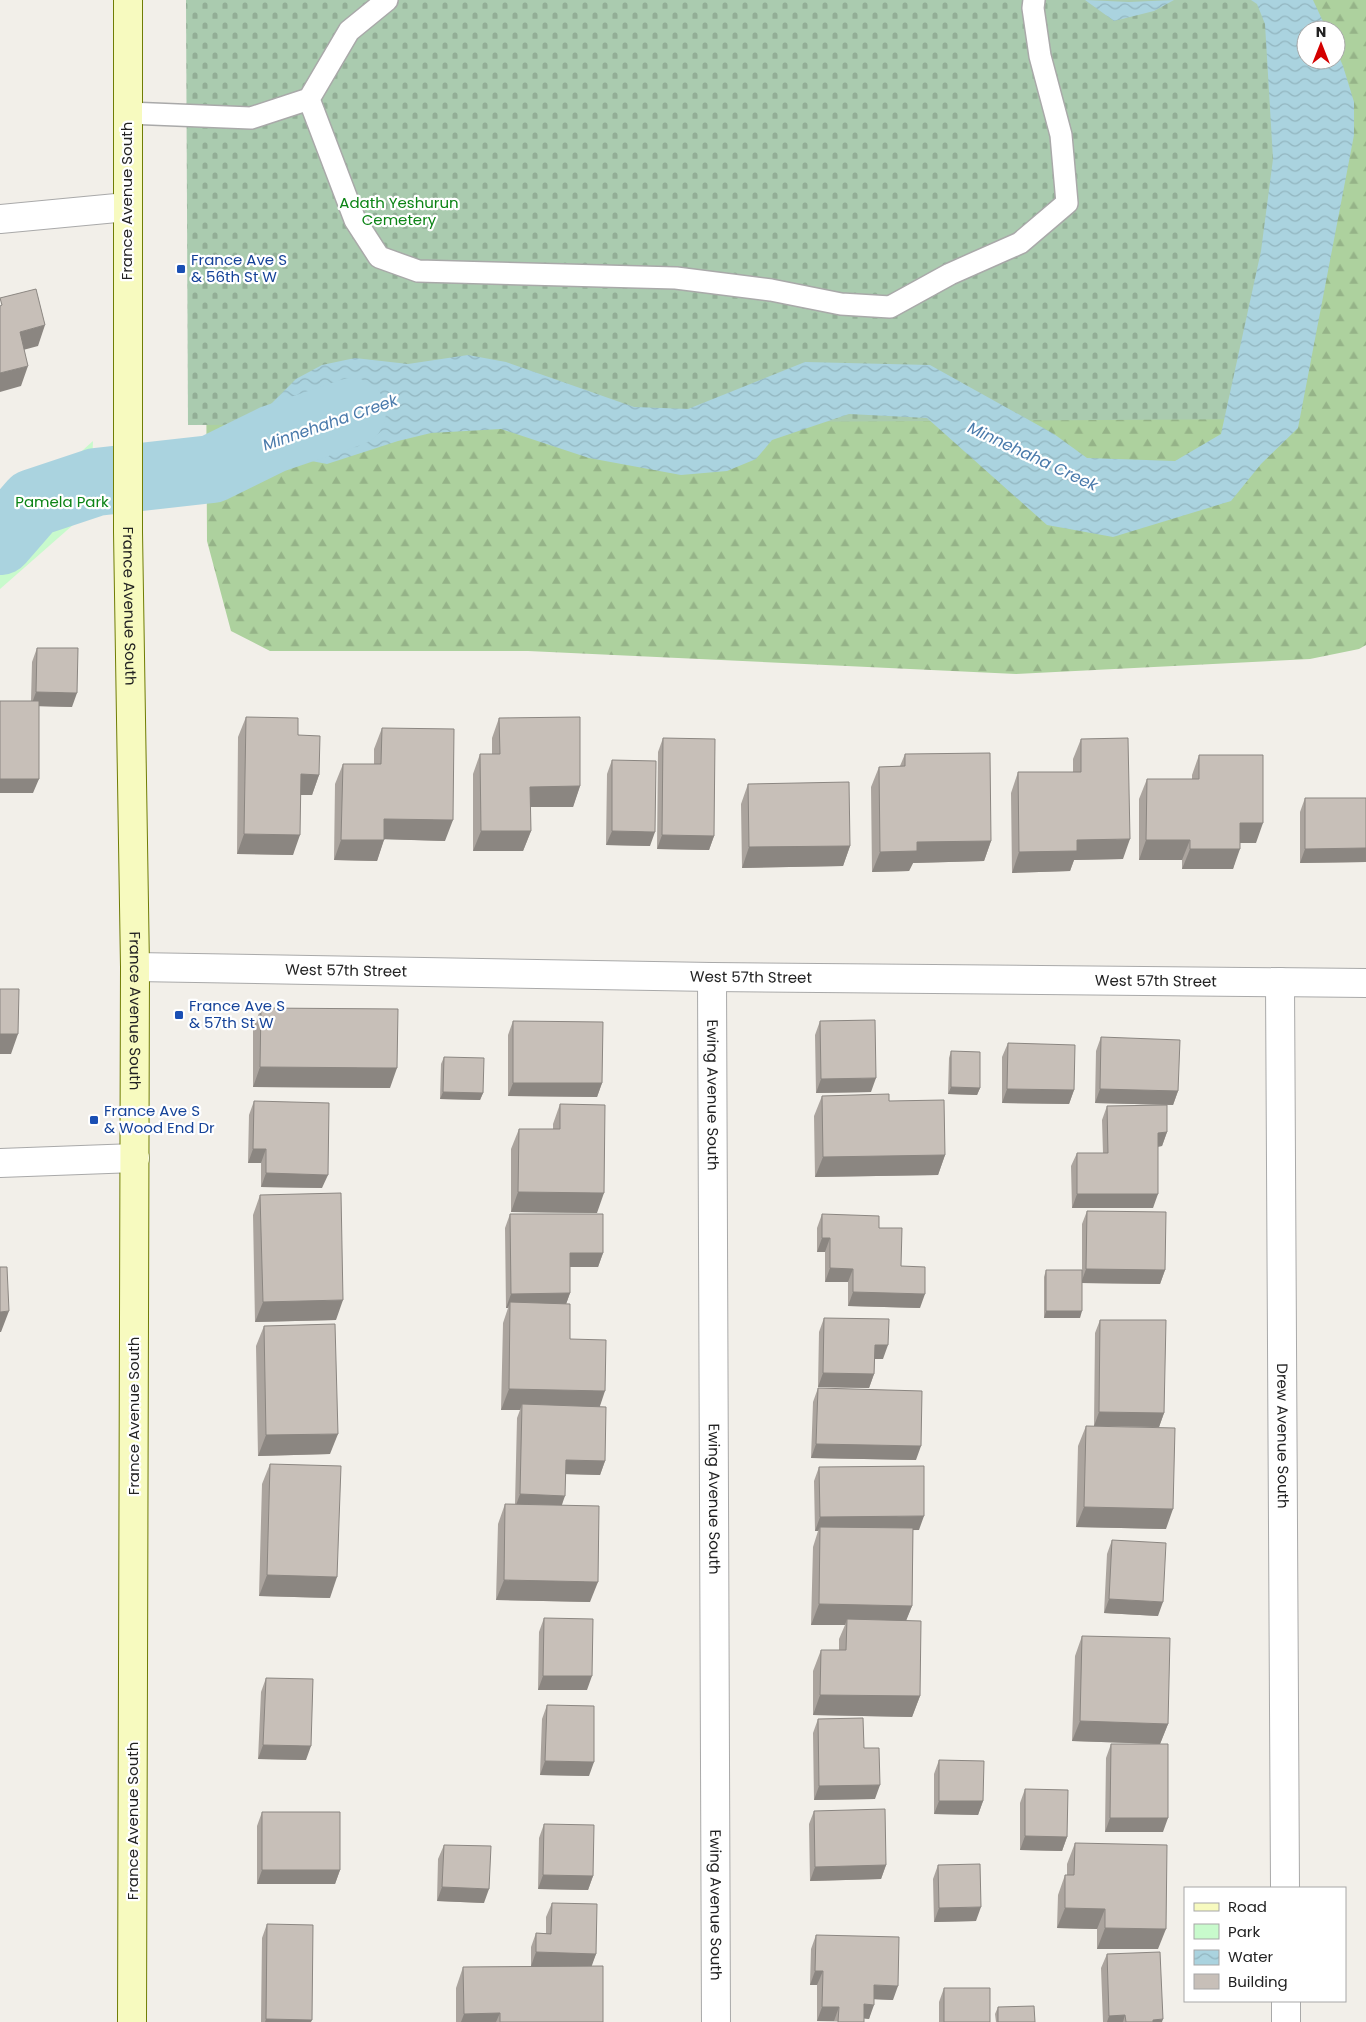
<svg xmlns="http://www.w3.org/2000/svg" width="1366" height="2022" font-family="Poppins,sans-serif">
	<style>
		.forest { fill: url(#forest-firs); fill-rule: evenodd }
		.cemetery { fill: url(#cemetery-stones) }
		.park { fill: #c8facc }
		.water { fill: url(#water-waves) }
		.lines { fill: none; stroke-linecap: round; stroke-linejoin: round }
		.river { stroke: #aad3df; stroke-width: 68 }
		.lane-casing { stroke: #a9a9a9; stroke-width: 24 }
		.street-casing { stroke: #a9a9a9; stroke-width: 30 }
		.secondary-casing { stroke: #707d05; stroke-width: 30 }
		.lane { stroke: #fff; stroke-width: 21 }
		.street { stroke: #fff; stroke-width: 28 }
		.secondary { stroke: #f7fabf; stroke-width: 28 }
		.wall { fill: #aba49e }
		.shaded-wall { fill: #8b8681 }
		.building { fill: #c7bfb8; stroke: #8b8681 }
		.transit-dot { fill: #1a4fb4; stroke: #fff; stroke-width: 2 }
		.labels { text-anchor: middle; stroke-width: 4.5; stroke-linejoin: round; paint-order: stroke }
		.street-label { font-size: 15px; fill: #222; stroke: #fff }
		.park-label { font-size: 15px; fill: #0c8416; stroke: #fff }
		.transit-label { font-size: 15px; fill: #164399; stroke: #fff; text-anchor: start }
		.water-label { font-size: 16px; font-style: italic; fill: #4a7aab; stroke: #fff }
	</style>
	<defs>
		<pattern id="forest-firs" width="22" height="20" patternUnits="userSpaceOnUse" patternTransform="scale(1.25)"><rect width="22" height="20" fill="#add19e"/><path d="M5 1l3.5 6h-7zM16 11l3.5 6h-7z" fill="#95b388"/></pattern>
		<pattern id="cemetery-stones" width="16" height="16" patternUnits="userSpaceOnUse" patternTransform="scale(1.25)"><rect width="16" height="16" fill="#aacbaf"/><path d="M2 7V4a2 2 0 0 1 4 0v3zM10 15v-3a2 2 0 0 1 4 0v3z" fill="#92ae96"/></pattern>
		<pattern id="water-waves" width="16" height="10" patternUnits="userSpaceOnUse" patternTransform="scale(1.25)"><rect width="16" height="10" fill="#aad3df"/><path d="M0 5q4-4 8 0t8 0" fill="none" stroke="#92b5bf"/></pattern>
	</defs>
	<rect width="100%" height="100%" fill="#f2efe9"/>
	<path class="forest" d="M1074,0H1366V645L1359,649L1310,659L1016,674L528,651H270L231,631L207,541L206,347ZM1306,30H1336V60H1306Z"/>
	<path class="cemetery" d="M186,0H1288L1291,419L188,425Z"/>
	<path class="park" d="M93,441L90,510L0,589V525Z"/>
	<path class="water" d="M1085,0L1129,2L1174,0L1154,11L1114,21Z
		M1251,0H1313L1327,30H1306V60H1336V50L1343,66L1354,102V135L1298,428L1261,464L1231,501L1113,537L1047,525L927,418L849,414L772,440L756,459L727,471L681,475L589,458L501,429L431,433L398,441L327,464L275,454L253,433L271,404L296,379L322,365L355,358L408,364L468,355L506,362L634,407L688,409L805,362L930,365L1054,434L1087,458L1175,461L1221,434L1261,251L1273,159L1265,24L1257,4Z"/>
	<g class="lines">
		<path class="river" d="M0,541L33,503L96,482L212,469L273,439L352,412"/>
		<g class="lane-casing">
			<path id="lane" d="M309,99L355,220L379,257L418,271L676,278L771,290L841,304L890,307L950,274L1020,243L1067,203L1061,135L1040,56L1033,8L1034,0
				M128,113L251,118L309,99L349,31L387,0"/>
		</g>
		<g class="street-casing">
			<g id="street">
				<path d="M0,219L127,207"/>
				<path id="s1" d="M135,967L712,977L1366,983"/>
				<path id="s2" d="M712,977L716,2022"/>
				<path id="s3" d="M1280,982L1285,1888"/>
				<path d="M0,1163L135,1158"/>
				<path d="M1286,2001V2022"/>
			</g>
		</g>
		<g class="secondary-casing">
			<g id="secondary">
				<path id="s4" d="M128,0V532L135,967L132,2022"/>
			</g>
		</g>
		<use href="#lane" class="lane"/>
		<use href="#street" class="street"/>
		<use href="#secondary" class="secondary"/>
	</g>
	<path class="wall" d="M37,648L72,707L39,706L33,793H0L31,701L32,662Z
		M246,717L298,735L319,775L312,795H301L293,855L237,854L238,737Z
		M499,718L580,786L573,807H530L531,831L523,851H473V774L480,754H492V738Z
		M382,728L445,841L384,839L377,861L334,860L335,784L343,764H374V749Z
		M663,738L714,836L709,850L657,849L658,752Z
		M1081,739L1123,859L1074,860L1070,871L1012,873L1011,793L1018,772H1073V759Z
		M905,754L991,841L984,861L913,863L909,871L872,872L871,787L879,767L900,766Z
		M1199,755L1256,843H1240L1233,869H1182V860H1139V799L1147,779H1192V775Z
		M612,760L650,846L606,845L607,774Z
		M748,784L850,846L843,866L742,868L741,804Z
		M1305,798H1366V862L1300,863V812Z
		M261,1008L390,1088L253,1087V1028Z
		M513,1021L602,1083L597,1097L508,1096V1035Z
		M820,1021L871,1092L816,1093L815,1035Z
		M1101,1037L1178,1091L1173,1105L1095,1103L1096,1051Z
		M1008,1043L1074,1090L1069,1104L1002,1103V1057Z
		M951,1051L980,1088L977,1095L948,1094L949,1058Z
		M444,1057L483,1093L480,1100L440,1099L441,1064Z
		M822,1096L889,1101L945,1155L938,1175L815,1177L814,1116Z
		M254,1101L322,1188L261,1187V1163H248L249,1115Z
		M560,1104L597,1213L511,1212V1149L519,1129H553V1124Z
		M1107,1106L1167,1132L1162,1146L1158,1147L1153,1208H1072L1071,1166L1077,1153H1103L1102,1120Z
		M260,1195L336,1320L255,1322L253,1215Z
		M1087,1211L1165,1270L1160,1284L1082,1283L1080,1318H1044V1277L1046,1270H1082V1224Z
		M510,1214L603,1253L598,1267H570V1293L566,1304L570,1339L600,1406L605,1461L600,1475L566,1474L562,1505L590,1602L496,1600L498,1524L505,1504H515L517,1418L520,1410H501L503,1323L508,1308H506L505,1228Z
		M822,1214L879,1228L901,1266L920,1308L848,1306V1282H825V1252H817V1228Z
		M824,1318L883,1359H875L874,1374L869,1388L818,1387L819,1332Z
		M1100,1320L1164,1413L1159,1427L1094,1426L1095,1333Z
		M264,1326L330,1454L258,1456L256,1346Z
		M818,1388L916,1460L811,1458L813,1402Z
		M1086,1426L1166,1529L1076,1527L1078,1446Z
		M270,1464L330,1598L259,1596L262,1484Z
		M819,1467L919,1530H913L912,1606L906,1620L920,1696L912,1717L813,1715V1671L821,1650H839V1639L845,1625H811L813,1547L818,1531H815L814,1481Z
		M1112,1540L1158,1616L1104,1613L1107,1554Z
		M544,1618L587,1690H538L539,1632Z
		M1082,1636L1168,1724L1160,1744L1072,1741L1075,1656Z
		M266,1678L306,1760L258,1759L261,1692Z
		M547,1705L589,1776L540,1775L542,1719Z
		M818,1719L864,1748L875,1799L814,1800L813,1733Z
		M1111,1744L1163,1832H1105L1106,1758Z
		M939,1760L983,1801L978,1815L934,1814V1774Z
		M1025,1789L1067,1837L1062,1851L1020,1850V1803Z
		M814,1811L886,1865L881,1879L810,1881L809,1824Z
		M262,1812L340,1870L335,1884H257V1826Z
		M544,1824L593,1876L588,1890L538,1889L539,1838Z
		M1075,1843L1158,1949H1097V1929L1057,1928L1058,1895L1065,1875H1067V1864Z
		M444,1845L484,1903L437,1901L438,1859Z
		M938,1865L976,1921L934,1922L933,1879Z
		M552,1903L596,1954L591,1966L603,2022H456V1988L463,1967L550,1966H531V1947L536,1933H546V1917Z
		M267,1924L311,2022H261L262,1938Z
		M816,1935L893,2000L874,1999L869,2019L864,2018V2022L817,2021V1985H810L811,1949Z
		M1107,1954L1162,2022H1103L1101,1968Z
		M944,1988L990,2022H939V2002Z
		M998,2007L1035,2022H996L995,2014Z"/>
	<path class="shaded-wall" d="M45,325L38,346L12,353L20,332Z
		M28,366L21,386L0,392V373Z
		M36,692L77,693L72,707L31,706Z
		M301,774L319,775L312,795H294Z
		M0,779H39L33,793H0Z
		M580,786L573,807H523L530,787Z
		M384,819L453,820L445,841L377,839Z
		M1240,823H1263L1256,843H1233Z
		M481,831H531L523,851H473Z
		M612,831L655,832L650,846L606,845Z
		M244,834L300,835L293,855L237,854Z
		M662,835L714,836L709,850L657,849Z
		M1130,839L1123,859L1074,860L1070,871L1012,873L1019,852L1077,840Z
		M341,840H384L377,861L334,860Z
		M1146,840H1190L1182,860H1139Z
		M991,841L984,861L913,863L909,871L872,872L880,852L917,842Z
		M850,846L843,866L742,868L749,847Z
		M1366,848V862L1300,863L1305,849Z
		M1190,849H1240L1233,869H1182Z
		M0,1034H18L11,1054H0Z
		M260,1067L397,1068L390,1088L253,1087Z
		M876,1078L871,1092L816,1093L821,1079Z
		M513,1083H602L597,1097L508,1096Z
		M951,1087L980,1088L977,1095L948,1094Z
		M1007,1089L1074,1090L1069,1104L1002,1103Z
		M1100,1089L1178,1091L1173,1105L1095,1103Z
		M443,1092L483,1093L480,1100L440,1099Z
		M1167,1132L1162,1146L1153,1147L1158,1133Z
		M253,1149H266L261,1163H248Z
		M945,1155L938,1175L815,1177L823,1157Z
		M266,1173L328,1175L322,1188L261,1187Z
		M518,1192L604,1193L597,1213L511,1212Z
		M1077,1194H1158L1153,1208H1072Z
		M822,1238H830L825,1252H817Z
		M570,1253H603L598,1267H565Z
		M830,1268L853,1269L848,1282H825Z
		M1086,1269L1165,1270L1160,1284L1081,1283Z
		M853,1292L925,1294L920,1308L848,1306Z
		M570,1293L565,1307L510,1302L508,1308H506L511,1294Z
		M343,1300L336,1320L255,1322L263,1302Z
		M9,1311L1,1332H0V1312Z
		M1046,1311H1082L1080,1318H1044Z
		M875,1345H888L883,1359H870Z
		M823,1373L874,1374L869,1388L818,1387Z
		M509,1389L605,1391L598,1412L522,1404L520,1410H501Z
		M1099,1412L1164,1413L1159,1427L1094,1426Z
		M338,1434L330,1454L258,1456L266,1435Z
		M816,1444L921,1446L916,1460L811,1458Z
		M566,1460L605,1461L600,1475L561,1474Z
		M520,1494L565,1496L560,1510L515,1508Z
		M1084,1507L1173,1509L1166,1529L1076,1527Z
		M924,1516L919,1530L820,1531V1527L818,1531H815L820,1517Z
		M267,1575L337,1577L330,1598L259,1596Z
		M504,1580L598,1582L590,1602L496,1600Z
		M1109,1599L1163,1602L1158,1616L1104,1613Z
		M819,1604L912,1606L904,1626L847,1619L845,1625H811Z
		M543,1676H592L587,1690H538Z
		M820,1695L920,1696L912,1717L813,1715Z
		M1080,1721L1168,1724L1160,1744L1072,1741Z
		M263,1745L311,1746L306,1760L258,1759Z
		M545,1761L594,1762L589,1776L540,1775Z
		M880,1785L875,1799L814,1800L819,1786Z
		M939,1801H983L978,1815L934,1814Z
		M1110,1818H1168L1163,1832H1105Z
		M1025,1836L1067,1837L1062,1851L1020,1850Z
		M886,1865L881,1879L810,1881L815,1867Z
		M262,1870H340L335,1884H257Z
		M543,1875L593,1876L588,1890L538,1889Z
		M442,1887L489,1889L484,1903L437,1901Z
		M981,1907L976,1921L934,1922L939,1908Z
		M1065,1908L1105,1909L1097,1929L1057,1928Z
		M1105,1928L1166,1929L1158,1949H1097Z
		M536,1952L596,1954L591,1968L531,1966Z
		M815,1971H823L817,1985H810Z
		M874,1985L898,1986L893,2000L869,1999Z
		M864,2004L874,2005L869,2019L859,2018Z
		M822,2007H839L834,2021H817Z
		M500,2013L496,2022H461L464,2014Z
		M1125,2015L1123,2022H1107L1109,2016Z
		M266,2019L312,2020L311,2022H265Z
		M1163,2019L1162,2022H1152L1153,2020Z"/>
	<path class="building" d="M36,289L45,325L20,332L28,366L0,373V306L2,305L0,298Z
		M37,648H78L77,693L36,692Z
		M0,701H39V779H0Z
		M246,717L298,718V735L320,736L319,775L301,774L300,835L244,834Z
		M580,717V786L530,787L531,831H481L480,754H500L499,718Z
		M382,728L454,729L453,820L384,819V840H341L343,764H381Z
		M663,738L715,739L714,836L662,835Z
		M1128,738L1130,839L1077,840V851L1019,852L1018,772H1081V739Z
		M990,753L991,841L917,842V851L880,852L879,767L905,766V754Z
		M1199,755H1263V823H1240V849H1190V840H1146L1147,779H1199Z
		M612,760L656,761L655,832L612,831Z
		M849,782L850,846L749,847L748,784Z
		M1305,798H1366V848L1305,849Z
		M0,989H19L18,1034H0Z
		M261,1008L398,1009L397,1068L260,1067Z
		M875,1020L876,1078L821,1079L820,1021Z
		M513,1021L603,1022L602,1083H513Z
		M1101,1037L1180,1040L1178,1091L1100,1089Z
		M1008,1043L1075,1045L1074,1090L1007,1089Z
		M951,1051L980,1052V1088L951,1087Z
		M444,1057L484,1058L483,1093L443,1092Z
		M889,1094V1101L944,1100L945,1155L823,1157L822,1096Z
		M254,1101L329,1103L328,1175L266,1173V1149H253Z
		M560,1104L605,1105L604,1193L518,1192L519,1129H560Z
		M1167,1105V1132L1158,1133V1194H1077V1153H1108L1107,1106Z
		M341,1193L343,1300L263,1302L260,1195Z
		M1087,1211L1166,1212L1165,1270L1086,1269Z
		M510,1214H603V1253H570V1293L511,1294Z
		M822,1214L879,1216V1228H902L901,1266L925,1267V1294L853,1292V1269L830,1268V1238H822Z
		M0,1267H7L9,1311L0,1312Z
		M1046,1270H1082V1311H1046Z
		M510,1302L570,1304V1339L606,1340L605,1391L509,1389Z
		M824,1318L889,1319L888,1345H875L874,1374L823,1373Z
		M1100,1320H1166L1164,1413L1099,1412Z
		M335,1324L338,1434L266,1435L264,1326Z
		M818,1388L922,1391L921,1446L816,1444Z
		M522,1404L606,1407L605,1461L566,1460L565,1496L520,1494Z
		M1086,1426L1175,1428L1173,1509L1084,1507Z
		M270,1464L341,1466L337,1577L267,1575Z
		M924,1466V1516L820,1517L819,1467Z
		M505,1504L599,1506L598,1582L504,1580Z
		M820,1527L913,1528L912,1606L819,1604Z
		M1112,1540L1166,1543L1163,1602L1109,1599Z
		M544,1618L593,1619L592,1676H543Z
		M847,1619L921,1621L920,1696L820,1695L821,1650H846Z
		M1082,1636L1170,1638L1168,1724L1080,1721Z
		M266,1678L313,1679L311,1746L263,1745Z
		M547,1705L594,1706V1762L545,1761Z
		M863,1718L864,1748H879L880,1785L819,1786L818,1719Z
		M1111,1744H1168V1818H1110Z
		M939,1760L984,1761L983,1801H939Z
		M1025,1789L1068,1790L1067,1837L1025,1836Z
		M885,1809L886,1865L815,1867L814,1811Z
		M262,1812H340V1870H262Z
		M544,1824L594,1825L593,1876L543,1875Z
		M1075,1843L1167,1845L1166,1929L1105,1928V1909L1065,1908V1875H1074Z
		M444,1845L491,1846L489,1889L442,1887Z
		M980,1864L981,1907L939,1908L938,1865Z
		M552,1903L597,1904L596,1954L536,1952V1933L551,1934Z
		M267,1924L313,1925L312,2020L266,2019Z
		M816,1935L899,1937L898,1986L874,1985V2005L864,2004V2022H838L839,2007H822L823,1971H815Z
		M1160,1952L1163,2019L1153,2020V2022H1126L1125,2015L1109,2016L1107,1954Z
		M603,1966V2022H500V2013L464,2014L463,1967Z
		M944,1988H990V2022H944Z
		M1034,2006L1035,2022H998V2007Z"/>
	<g class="transit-dot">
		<rect x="176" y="264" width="10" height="10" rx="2.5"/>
		<rect x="174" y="1010" width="10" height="10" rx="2.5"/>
		<rect x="89" y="1115" width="10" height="10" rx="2.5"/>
	</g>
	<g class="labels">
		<g class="street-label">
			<text transform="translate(127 201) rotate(-90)" y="5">France Avenue South</text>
			<text dy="5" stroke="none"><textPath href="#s4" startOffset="606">France Avenue South</textPath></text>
			<text dy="5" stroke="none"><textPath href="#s1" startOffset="211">West 57th Street</textPath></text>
			<text dy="5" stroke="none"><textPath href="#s1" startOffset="616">West 57th Street</textPath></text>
			<text dy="5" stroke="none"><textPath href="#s1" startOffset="1021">West 57th Street</textPath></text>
			<text dy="5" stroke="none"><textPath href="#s4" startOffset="1011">France Avenue South</textPath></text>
			<text dy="5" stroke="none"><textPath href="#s2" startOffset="118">Ewing Avenue South</textPath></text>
			<text transform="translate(134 1416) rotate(-90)" y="5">France Avenue South</text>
			<text dy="5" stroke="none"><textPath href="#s3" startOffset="454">Drew Avenue South</textPath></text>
			<text dy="5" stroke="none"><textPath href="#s2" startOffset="522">Ewing Avenue South</textPath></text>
			<text transform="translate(133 1821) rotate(-90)" y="5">France Avenue South</text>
			<text dy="5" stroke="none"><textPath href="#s2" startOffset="928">Ewing Avenue South</textPath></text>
		</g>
		<g class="park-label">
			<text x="399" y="208">Adath Yeshurun<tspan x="399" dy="17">Cemetery</tspan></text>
			<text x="62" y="507">Pamela Park</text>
		</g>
		<g class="transit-label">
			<text x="191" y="265">France Ave S<tspan x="191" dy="17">&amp; 56th St W</tspan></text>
			<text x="189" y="1011">France Ave S<tspan x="189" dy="17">&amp; 57th St W</tspan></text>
			<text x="104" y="1116">France Ave S<tspan x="104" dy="17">&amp; Wood End Dr</tspan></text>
		</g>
		<g class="water-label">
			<text transform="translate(330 422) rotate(-19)" y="6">Minnehaha Creek</text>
			<text transform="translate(1033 456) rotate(25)" y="6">Minnehaha Creek</text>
		</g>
	</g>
	<rect x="1184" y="1887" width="162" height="115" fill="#ffffff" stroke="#a7a7a7"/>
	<rect x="1194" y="1903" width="25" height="8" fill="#f7fabf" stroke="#a7a7a7"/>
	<text x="1228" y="1912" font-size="15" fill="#222222">Road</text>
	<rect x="1194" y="1924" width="25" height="15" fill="#c8facc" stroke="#a7a7a7"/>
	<text x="1228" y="1937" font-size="15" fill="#222222">Park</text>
	<rect x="1194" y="1950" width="25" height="15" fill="url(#water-waves)" stroke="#a7a7a7"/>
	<text x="1228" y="1962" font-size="15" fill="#222222">Water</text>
	<rect x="1194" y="1974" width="25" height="15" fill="#c7bfb8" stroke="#a7a7a7"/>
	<text x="1228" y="1987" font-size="15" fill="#222222">Building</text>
	<g transform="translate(1321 45)"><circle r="24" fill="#ffffff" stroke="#a7a7a7"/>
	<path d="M0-4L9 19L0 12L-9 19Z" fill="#d40000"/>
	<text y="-8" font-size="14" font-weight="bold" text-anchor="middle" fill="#222222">N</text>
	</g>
</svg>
